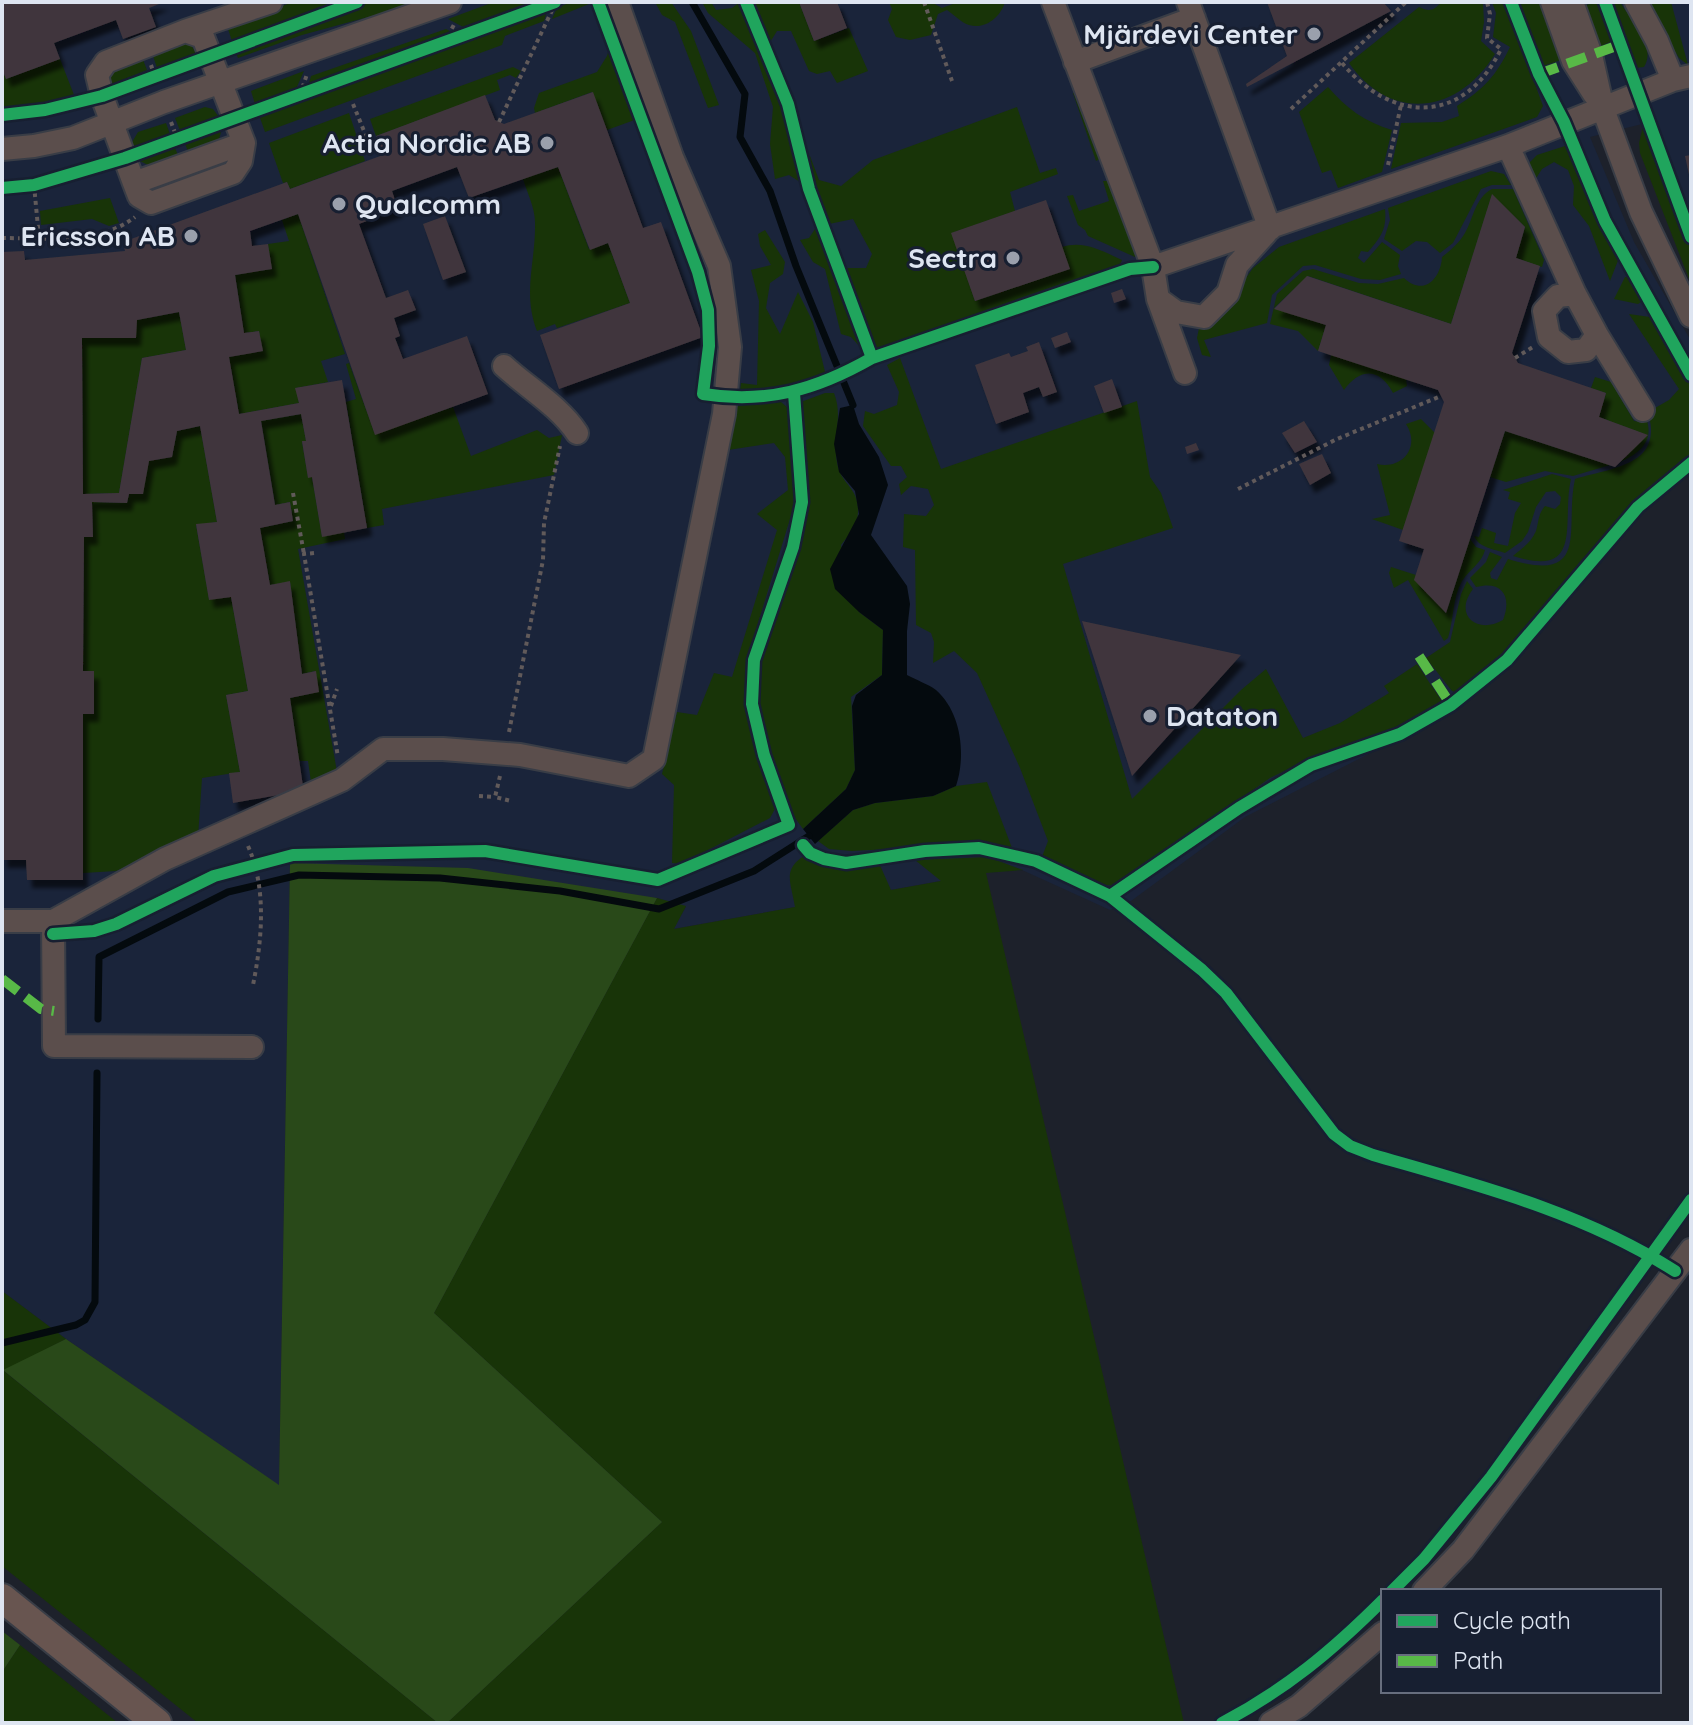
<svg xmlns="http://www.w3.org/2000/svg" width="1693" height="1725" font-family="Quicksand,sans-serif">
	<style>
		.built { fill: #1a243a }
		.green { fill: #183408 }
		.forest { fill: #294919 }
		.water { fill: #040a0e }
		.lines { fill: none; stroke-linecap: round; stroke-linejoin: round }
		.stream { stroke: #040a0e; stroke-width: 7 }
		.building { fill: #40363c; fill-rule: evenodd; filter: url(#shadow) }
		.minor-casing { stroke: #393d46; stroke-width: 26 }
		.major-casing { stroke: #393d46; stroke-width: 32 }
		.path { stroke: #615a5a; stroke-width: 4; stroke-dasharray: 4 4; stroke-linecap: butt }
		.minor { stroke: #5b4e4c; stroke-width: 22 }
		.major { stroke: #685550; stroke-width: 28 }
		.quiet { stroke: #58b947; stroke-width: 10; stroke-dasharray: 20 10; stroke-linecap: butt }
		.cycleway-casing { stroke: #171f31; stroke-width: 17 }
		.cycleway { stroke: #20a55d; stroke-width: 12 }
		.poi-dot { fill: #9aa0ac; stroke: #171f31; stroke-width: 3 }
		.labels { text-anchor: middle; stroke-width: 6; stroke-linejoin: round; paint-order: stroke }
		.poi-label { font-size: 28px; font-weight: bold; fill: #dee5f1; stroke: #171f31; text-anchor: end }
	</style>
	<defs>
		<filter id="shadow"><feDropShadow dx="5" dy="8" stdDeviation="2" flood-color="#0009"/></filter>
	</defs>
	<rect width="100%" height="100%" fill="#1d212b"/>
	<path class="built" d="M2,2H1691V222L1654,121L1590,137L1634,242L1691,341V468L1643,509L1509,665L1449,713L1245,817L1131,901L1110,910L1022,870L985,873L673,929L686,907L657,898L290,863L279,1486L66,1339L2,1291Z"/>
	<path class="green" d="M293,2H341L232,41L227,26Z
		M371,2H412L379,14L302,35L238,58L235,51Z
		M494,2H539L467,29L448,19Z
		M571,2H594L552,19L557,8Z
		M655,2H671L691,31L719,105L708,108L675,22L662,15Z
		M702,2H711L716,10L732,8L740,2L785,107L800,182L789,175L775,179L770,144L773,107L755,53L708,13Z
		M752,2H799L814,41L849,28L868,71L837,83L830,71L817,74L809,71L791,31H777L769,44Z
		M889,2H931L942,8L958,2H1005C1001,16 986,30 969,25C962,23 953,14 947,10L938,14L931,35L910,40L896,37L888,20L892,9Z
		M1441,2L1483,4L1484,22L1481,41L1495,54C1458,114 1391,123 1349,63L1419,7C1429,12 1434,11 1441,2Z
		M1492,2H1505L1543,106L1537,117L1391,169L1401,123L1442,122L1459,116L1457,106C1484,89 1496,76 1510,47L1493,37L1496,13Z
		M1517,2H1543L1564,59L1540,67Z
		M1594,2H1602L1613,34L1610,42L1596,48L1588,26L1587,5Z
		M1611,2H1620C1631,20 1657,46 1644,67L1635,68L1633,65Z
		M1646,2H1671L1688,65L1679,58Z
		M547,11L544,21L505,36L502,45L265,132L259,115Z
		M446,29L456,34L308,87L311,76Z
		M182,42L191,45L196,53L157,68L152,53Z
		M611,42L640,118L607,130L592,92L535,113L534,108L539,93L597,72L607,56Z
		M142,57L147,70L109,85L107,78L111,70Z
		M60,59L76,100L44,107L2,111V69L6,79Z
		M513,67L521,71L516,78L510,75L497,80L500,90L376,136L370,119Z
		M304,71L296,89L255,104L251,91Z
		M1328,87C1346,108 1365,122 1392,130L1382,172L1338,188L1331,170L1322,173L1299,112Z
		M1081,91L1104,157L1096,161L1073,93Z
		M205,107L213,109L219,117L181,133L175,118Z
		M1017,107L1040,173L1056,168L1058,174L1010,192L1015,211L952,233L975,301L1069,269L1062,247C1084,240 1102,251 1122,260L1119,267L879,350L870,345L846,268H866L872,254L853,219L829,224L811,181L806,157L810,156L819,180L841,186L873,160Z
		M349,113L365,161L290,189L287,182L283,183L269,143Z
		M166,123L171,137L133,150L131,144L138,132Z
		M1643,126L1691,246V284L1640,153L1639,143Z
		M222,129L219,139L188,151L185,144Z
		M1565,146L1619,258L1610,281L1589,226L1573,205L1574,186L1568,170L1554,162L1542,169L1533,183L1528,173V164L1537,155Z
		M175,148L178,155L148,165L140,161Z
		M558,167L589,249L608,243L630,303L557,328L555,324L537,331C522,292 536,262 535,222C535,208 527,192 523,179Z
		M1491,171L1504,174L1511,185H1492L1481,189L1453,243L1440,253L1427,242L1416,241L1402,251L1384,239L1390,220L1388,208Z
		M1103,181H1114L1137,251L1135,257L1088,236L1085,230L1078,225L1067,196L1073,195L1079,211L1109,201Z
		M1492,189H1513L1544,260L1542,267L1516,258L1525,227L1492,195L1451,324L1308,276L1274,308L1326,325L1318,351L1298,331L1270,324L1277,294L1303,271L1313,269L1359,283L1378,284L1404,278C1424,297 1441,278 1442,257C1451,250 1459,243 1465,233C1474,217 1475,198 1492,189Z
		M110,198L119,223L109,226L92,219L41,225L40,211Z
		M1385,209C1387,229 1381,237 1368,252L1361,251L1358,258L1364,263L1382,242L1400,255L1398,266L1401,274L1380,280L1361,279L1315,265L1303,266L1272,295L1267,323L1204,340L1211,357L1202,355L1197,338L1199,328L1214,323L1253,268L1279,247Z
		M298,214L345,354L321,361L328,382L296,388L299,403L239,414L229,357L262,351L259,331L244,333L235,275L271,269L268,244L289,241L282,220Z
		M817,226L845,295L860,347L851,337L841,334L825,269L813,262L800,240L809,238Z
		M765,230L785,262L783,274L770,283L766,308L780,334L798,292L813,322L826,376C797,387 771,394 740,391L741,383L757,385L759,301L751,270L771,265L760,246L758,234Z
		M1625,277H1628L1641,302L1638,304L1614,299Z
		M179,312L186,350L142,358L119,493L83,494L82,338L137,320Z
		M1629,314L1650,317L1691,383V455C1671,472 1648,488 1630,507C1571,568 1530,644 1460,694L1452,691L1426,658L1450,642L1461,594L1467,581L1473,589C1453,615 1477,635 1503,620C1512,597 1503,580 1476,587L1470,578L1486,562L1490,552L1502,557L1490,573L1491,578L1497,580L1508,559C1592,585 1564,528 1575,479C1610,468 1662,466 1649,416L1656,412L1655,408L1669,400L1679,389Z
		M1331,355L1406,379L1407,386L1393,393C1379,366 1359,369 1344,390L1329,365Z
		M900,358L941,469L1137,401L1150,477L1161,493L1173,528L1063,564L1132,799L1241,690L1266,669L1303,738L1340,723L1389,693L1384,686L1417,664L1441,700V706L1414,720L1309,759L1270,778L1116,886L1098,884L1042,857L1048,841L1020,768L977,673L954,651L933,663L934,642L931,633L916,625L915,550L903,547L904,514L926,516L934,505L928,489L911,486L901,495L899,484L907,477L901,466H891L863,426L865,411L874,414L897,405L899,392L887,365Z
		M349,363L375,434L453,407L471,456L537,430L549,438L562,435L554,475L382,509L384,525L367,528L346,402L356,399L346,364Z
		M1595,377L1611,382L1634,421L1641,422L1646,418C1655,441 1639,454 1620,462L1647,435L1599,417L1606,393L1591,388Z
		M825,393H834C844,418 831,440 838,467C843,485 859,489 858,512C858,525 848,536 841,545L859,612L883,630L882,675L851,697L855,770L846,789L803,829L790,811L762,732L758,673L772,619L799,552L808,500L801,402Z
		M781,402L788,408L794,506L746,662L744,705L759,764L776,807L770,818L681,864L672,863L674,785L662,774L677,712L697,715L714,673L732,677L777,530L757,514L788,490L785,457L774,443L728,450L736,406Z
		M301,414L306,441L302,442L308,477H312L322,536L344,532L345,539L298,549L337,772L312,789L308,761H299L290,698L318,692L315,671L302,674L290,582L270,585L260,528L293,521L290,502L275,505L261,421Z
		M1421,419L1435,433L1403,530L1372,519L1390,515L1377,464C1402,470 1421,447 1406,424Z
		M200,426L217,522L196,525L209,599L231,597L248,691L226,695L240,772L202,778L198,837L116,871L83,873V714L94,713V671H83L84,537H93L92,502L127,503L129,494H142L149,461L172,457L177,431Z
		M1505,431L1610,465L1573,476L1545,471L1506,482L1490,477Z
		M1552,474L1571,479C1561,522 1585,579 1513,556C1522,548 1531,543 1536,531C1539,521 1538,514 1545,506L1555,509L1560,504L1561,497L1555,491L1546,492L1536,507L1528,532L1522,541L1505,553C1494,549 1479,548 1474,536L1479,537L1482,528L1496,533L1494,543L1508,546L1515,513L1521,503L1508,499L1510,492L1503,490Z
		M1470,539L1476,547L1485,550C1482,563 1469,570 1462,581C1452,599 1454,619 1448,638L1444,641L1408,580L1394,588L1389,573L1391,567L1416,575L1446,613Z
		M987,782L1012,848L981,844L852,851L829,849L818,841L853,810L875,803L933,796L956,786Z
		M812,851C831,866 857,863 879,863L891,890L941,881L915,860L988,857L1023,870L986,873L1184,1723H447L662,1522L434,1313L657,898L686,906L674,929L795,907C790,878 781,868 812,851Z
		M2,1291L66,1339L4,1371L438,1723H198L2,1566Z
		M20,1645L118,1723H2V1672Z"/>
	<path class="forest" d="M290,863L468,868L657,898L434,1313L662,1522L447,1723H438L3,1370L66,1339L279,1485Z
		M2,1631L20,1645L2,1672Z"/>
	<path class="water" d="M853,405L859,424L879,457L888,485L871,535L907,586L910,604L907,631V675C916,680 928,684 936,690C962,713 966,756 956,786L933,796L875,803L853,810L815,844L803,829L846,789L855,770L852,706L856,695L882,675L883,630L859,612L835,589L830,569L859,514L855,491L839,472L834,444L840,408Z"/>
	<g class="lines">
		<path class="stream" d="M692,2L745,94L740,137L770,191L796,266L853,405
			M98,1019L99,957L228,892L299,875L440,878L560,891L659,909L754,871L809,836
			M2,1343L76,1325L85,1320L95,1302L97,1073"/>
	</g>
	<path class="building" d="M2,2H164L149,8L156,27L123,39L116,20L54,43L60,59L6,79L2,69Z
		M799,2H837L847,28L814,41Z
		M1267,2H1383L1391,11L1247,87L1246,84L1287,56Z
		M593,92L643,228L661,222L703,337L559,389L540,335L630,303L608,243L590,250L558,167L469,198L457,167L392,191L398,209L359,224L386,298L408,290L416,310L394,318L400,336L395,338L403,359L467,336L488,394L375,435L298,214L250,231L252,246L268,244L272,269L235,275L244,333L259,331L263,351L229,357L239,414L299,403L295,388L342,380L367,528L322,537L312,477L308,478L302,441H306L301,414L261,421L275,505L290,502L293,521L260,528L270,585L290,581L302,674L316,671L319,692L290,698L304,793H290L233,803L229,773L240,772L226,695L248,691L231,597L209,600L196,524L217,522L200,426L177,431L172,457L149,461L143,494H129L127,503L92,502L93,537H84L83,671H94V714H83V880H27L26,860H2V252L24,251L25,260L125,251L123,242L287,182L290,189L383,155L376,136L485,95L495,120L504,124ZM179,312L186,350L142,358L119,493L83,494L82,338H136L137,320Z
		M1691,155V178L1690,179L1685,156Z
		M1492,194L1525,227L1516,258L1540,266L1512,353L1518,363L1606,393L1599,417L1648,435L1615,467L1505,431L1446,613L1414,580L1424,549L1399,541L1444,402L1438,390L1318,351L1326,325L1274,309L1307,276L1451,324Z
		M1046,200L1070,269L975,301L951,233Z
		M445,216L466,272L443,280L423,224Z
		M1122,289L1126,299L1114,303L1111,293Z
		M1067,332L1071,342L1055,348L1051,338Z
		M1039,342L1057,392L1043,397L1039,387L1023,393L1029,412L996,424L975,365L1009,353L1011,357L1028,351L1026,347Z
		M1112,379L1122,407L1104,413L1094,386Z
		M1304,421L1317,442L1295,453L1282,433Z
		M1196,443L1199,450L1187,454L1185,447Z
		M1322,454L1331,473L1310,485L1299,464Z
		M1082,621L1241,655L1132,776Z"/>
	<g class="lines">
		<g class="minor-casing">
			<path id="minor" d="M1053,2L1153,267L1158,299L1176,312L1204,317L1228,293L1237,265L1266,233
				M1188,2L1270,229
				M1552,2L1573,61L1594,94
				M1572,2L1591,55L1603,109L1641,212L1691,316
				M1636,2L1657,41L1673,80
				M185,31L203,37L244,143L241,161L233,173L151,203L139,196L134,183L102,96L97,75L106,62Z
				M185,31L271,2
				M1075,62L1194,18
				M1508,146L1575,294L1597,335L1643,410
				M2,149L34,146L73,138L164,102L450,2
				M134,183L244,143
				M1153,267L1508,146L1673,80L1691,76
				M1575,294L1558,296L1544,311L1549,337L1568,352L1586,350L1597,335
				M1158,299L1185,373
				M504,366C528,388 559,406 577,433
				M2,921H53L165,859L342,780L383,749H443L520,755L629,776L654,759L724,414L730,347L719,266L672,157L617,2
				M53,921L54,1046L252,1047
				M1424,1591L1463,1550L1691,1250
				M1271,1723L1299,1706L1383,1633"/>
		</g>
		<g class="major-casing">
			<path id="major" d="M2,1598L157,1723"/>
		</g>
		<path class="path" d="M924,2L952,81
			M451,26L466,34
			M1342,63C1393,124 1464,125 1501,49L1487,38L1490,14L1487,2
			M151,65L157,83
			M300,95L307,74
			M353,104L371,148L379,146
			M1291,109L1406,2
			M171,122L179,143
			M499,122L556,2
			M1388,165L1401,105
			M34,185L39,238
			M2,238C45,238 99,245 135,217
			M1515,358L1533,347
			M1238,489L1337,439L1441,396
			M293,493L304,554
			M314,553L304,554L338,757
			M331,706L337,689
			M509,732L543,560L544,523L560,446
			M500,776L495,797L511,801
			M479,796L495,797
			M248,846C267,889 262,940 253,985"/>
		<use href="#minor" class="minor"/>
		<use href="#major" class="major"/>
		<path class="quiet" d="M1539,74L1619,45
			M1419,656L1451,705
			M2,979L41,1009L54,1011"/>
		<g class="cycleway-casing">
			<path id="cycleway" d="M598,2L698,272L708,310L709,346L703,394C766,404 816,390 872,358L1130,269L1153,267
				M746,2L788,104L809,189L872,358
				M1511,2L1539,74L1564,122L1605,221L1691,375
				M1605,2L1691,237
				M2,115L45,110L102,96L357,2
				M2,188L34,185L125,158L555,2
				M803,845L810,853L824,859L846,863L925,851L979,848L1036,861L1110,896L1239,808L1311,765L1400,734L1451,705L1507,660L1638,507L1691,463
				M1110,896L1202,970L1226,993L1334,1134L1350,1146L1373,1155C1477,1185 1583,1212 1675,1271
				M53,934L94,931L116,924L214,876L293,855L485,851L658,880L789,825L764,755L752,704L754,660L793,547L802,502L794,393
				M1392,1591L1424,1559L1491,1477L1691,1200
				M1222,1723C1286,1689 1331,1652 1383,1600"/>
		</g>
		<use href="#cycleway" class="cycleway"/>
	</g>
	<g class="poi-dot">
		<circle cx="1314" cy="34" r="8"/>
		<circle cx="547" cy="143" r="8"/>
		<circle cx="339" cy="204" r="8"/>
		<circle cx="191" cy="236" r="8"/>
		<circle cx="1013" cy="258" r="8"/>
		<circle cx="1150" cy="716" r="8"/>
	</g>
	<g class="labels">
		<g class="poi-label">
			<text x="1298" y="44">Mjärdevi Center</text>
			<text x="531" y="153">Actia Nordic AB</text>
			<text x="355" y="214" text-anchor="start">Qualcomm</text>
			<text x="175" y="246">Ericsson AB</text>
			<text x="997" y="268">Sectra</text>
			<text x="1166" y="726" text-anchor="start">Dataton</text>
		</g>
	</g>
	<rect width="1693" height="1725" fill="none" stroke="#dee5f1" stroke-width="8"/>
	<rect x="1381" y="1589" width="280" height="104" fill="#171f31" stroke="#676e7e" stroke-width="2"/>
	<rect x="1397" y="1615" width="40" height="12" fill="#20a55d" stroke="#676e7e" stroke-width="2"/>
	<text x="1453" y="1629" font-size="24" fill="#dee5f1">Cycle path</text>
	<rect x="1397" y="1655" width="40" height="12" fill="#58b947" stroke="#676e7e" stroke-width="2"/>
	<text x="1453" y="1669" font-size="24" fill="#dee5f1">Path</text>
</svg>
